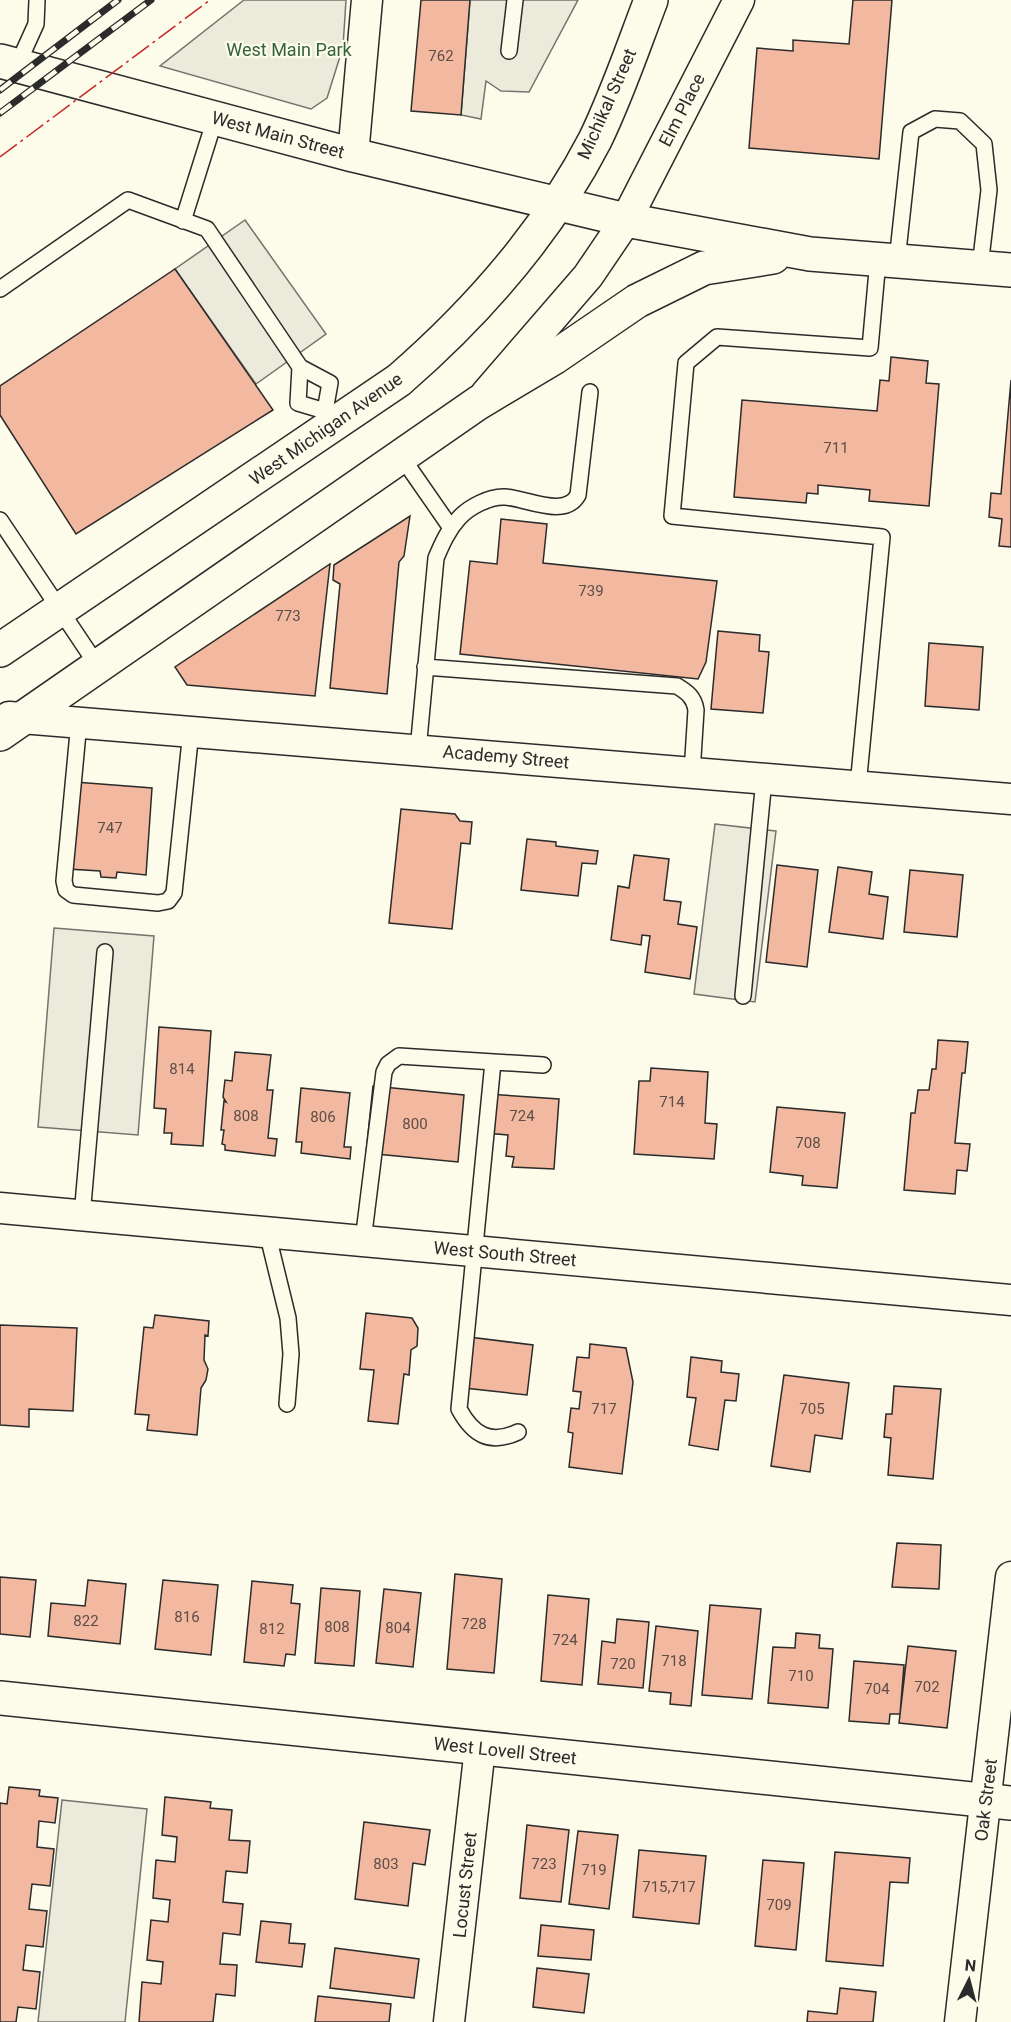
<svg xmlns="http://www.w3.org/2000/svg" width="1011" height="2022" font-family="Roboto,sans-serif">
	<style>
		.green { fill: #ecebdb; stroke: #74746e; stroke-width: 1.5 }
		.parking { fill: #eceadb; stroke: #74746e; stroke-width: 1.5 }
		.building { fill: #f2b8a0; stroke: #2b2b2b; stroke-width: 1.5 }
		.lines { fill: none; stroke-linecap: round; stroke-linejoin: round }
		.lane-casing { stroke: #2b2b2b; stroke-width: 18 }
		.street-casing { stroke: #2b2b2b; stroke-width: 33 }
		.secondary-casing { stroke: #2b2b2b; stroke-width: 36 }
		.primary-casing { stroke: #2b2b2b; stroke-width: 36 }
		.lane { stroke: #fdfbea; stroke-width: 15 }
		.street { stroke: #fdfbea; stroke-width: 30 }
		.secondary { stroke: #fdfbea; stroke-width: 33 }
		.primary { stroke: #fdfbea; stroke-width: 33 }
		.rail-casing { stroke: #2b2b2b; stroke-width: 7 }
		.rail { stroke: #fdfbea; stroke-width: 4.5; stroke-dasharray: 14; stroke-linecap: butt }
		.power { stroke: #c62828; stroke-width: 1.5; stroke-dasharray: 21 4.5 3 4.5; stroke-linecap: butt }
		.labels { text-anchor: middle; stroke-width: 4.5; stroke-linejoin: round; paint-order: stroke }
		.number-label { font-size: 15px; fill: #5d4e48 }
		.park-label { font-size: 18px; fill: #34623c; stroke: #fdfbea }
		.street-label { font-size: 18px; fill: #2b2b2b; stroke: #fdfbea }
	</style>
	<rect width="100%" height="100%" fill="#fdfbea"/>
	<path class="green" d="M244,0H346L343,47L327,98L311,109L160,66Z"/>
	<path class="parking" d="M470,0H578L529,92L501,91L486,81L481,119L461,115Z
		M245,220L326,334L256,384L175,269Z
		M715,824L776,831L755,1002L694,994Z
		M54,928L154,936L138,1135L38,1127Z
		M62,1800L147,1809L125,2022H38Z"/>
	<path class="building" d="M421,0H470L461,115L411,111Z
		M853,0H892L879,159L749,148L757,48L793,51V40L849,44Z
		M175,269L273,410L76,534L0,415V386Z
		M891,357L928,361L926,383L939,384L929,506L869,501L870,490L818,485V494L807,493L806,503L734,497L742,400L877,411L880,380L889,381Z
		M1011,380V547L999,546L1002,519L989,517L991,493L1001,494Z
		M410,516L404,556L399,562L387,694L330,688L340,584L333,580L334,565Z
		M501,519L547,524L543,563L717,581L706,662L698,679L460,654L470,561L497,564Z
		M330,564L315,696L187,685L175,667Z
		M718,631L760,635L759,651L769,652L763,713L711,709Z
		M929,643L983,647L979,710L925,706Z
		M75,782L152,788L146,875L117,872L116,878L101,877L100,871L68,869Z
		M401,809L455,814L460,821L472,822L470,844L461,843L452,929L389,923Z
		M527,839L556,842V846L598,851L596,864L582,863L578,896L521,890Z
		M634,855L669,859L664,900L681,902L678,924L697,927L690,979L645,972L650,936L642,935L641,945L611,940L618,886L629,888Z
		M777,865L818,870L807,967L766,962Z
		M838,867L872,872L869,894L888,897L883,939L829,932Z
		M910,870L963,875L957,937L904,932Z
		M159,1027L211,1031L203,1146L171,1144L172,1133H164L166,1109L154,1108Z
		M938,1040L968,1042L965,1073H962L955,1143L970,1144L967,1171L957,1170L955,1194L904,1190L911,1113H915L918,1090H929L932,1069H936Z
		M235,1052L271,1055L267,1090H273L268,1138L277,1139L275,1156L225,1150V1145L222,1144L224,1130H221L224,1101L226,1102L223,1097L225,1080L232,1081Z
		M651,1068L708,1072L705,1123L717,1124L714,1159L634,1154L639,1081H650Z
		M373,1086L464,1095L458,1162L366,1153Z
		M301,1088L350,1093L344,1147H351L350,1159L301,1153L302,1142H296Z
		M487,1094L559,1099L554,1169L512,1167L514,1157L506,1156L508,1135L485,1133Z
		M777,1107L845,1113L837,1188L802,1185L803,1176L770,1172Z
		M366,1313L412,1318L418,1328L417,1346L411,1350L409,1375L404,1374L398,1424L368,1421L374,1370L360,1369Z
		M155,1315L209,1321L208,1336L205,1335L204,1360L208,1369L206,1380L201,1388L197,1435L147,1430L149,1415L135,1414L144,1327L153,1328Z
		M0,1325L77,1328L73,1411L29,1409V1427L0,1425Z
		M461,1336L533,1345L527,1395L455,1387Z
		M590,1344L626,1348L633,1382L622,1474L569,1467L573,1433L568,1432L571,1408L579,1409L581,1392L573,1391L577,1357L589,1358Z
		M691,1357L722,1361L721,1372L739,1374L736,1401L725,1400L718,1450L689,1445L696,1398L687,1397Z
		M784,1375L849,1383L842,1439L815,1435L810,1472L771,1466Z
		M894,1386L941,1389L933,1479L888,1475L891,1438L884,1437L886,1414H892Z
		M897,1543L941,1545L939,1589L892,1587Z
		M455,1574L502,1579L494,1673L447,1669Z
		M0,1577L36,1580L30,1637L0,1634Z
		M88,1580L126,1584L120,1644L48,1636L51,1603L85,1606Z
		M163,1580L218,1585L211,1655L155,1649Z
		M252,1581L293,1585L291,1603L300,1604L295,1655L286,1654L284,1666L244,1662Z
		M321,1588L360,1591L354,1666L315,1663Z
		M384,1589L421,1593L413,1667L376,1663Z
		M548,1595L589,1599L582,1685L541,1681Z
		M710,1605L761,1609L752,1699L702,1695Z
		M617,1619L649,1622L643,1688L598,1684L602,1641L615,1643Z
		M656,1626L698,1631L691,1706L670,1704L671,1693L649,1691Z
		M796,1633L820,1635L819,1648L833,1649L828,1708L768,1703L773,1647L795,1648Z
		M908,1646L956,1651L947,1728L899,1723Z
		M854,1661L904,1665L900,1714H890L889,1724L849,1721Z
		M9,1787L40,1790L39,1796L58,1798L55,1823L39,1821L37,1847L54,1849L50,1886L32,1884L29,1909L47,1911L43,1947L26,1945L23,1970L40,1972L36,2009L18,2007L16,2022H0V1803L7,1804Z
		M165,1797L211,1802L210,1808L232,1810L229,1840L250,1841L247,1873L226,1871L223,1902L243,1904L240,1935L223,1933L220,1964L237,1965L235,1996L216,1994L213,2022H139L142,1982L161,1984L163,1962L147,1960L151,1920L168,1922L170,1900L153,1898L156,1860L175,1862L177,1837L162,1835Z
		M364,1822L430,1830L425,1865L413,1863L408,1906L355,1899Z
		M527,1825L569,1830L561,1902L520,1898Z
		M578,1831L618,1835L609,1909L569,1904Z
		M639,1850L706,1856L699,1924L633,1917Z
		M835,1852L910,1858L908,1883L890,1882L883,1966L826,1961Z
		M763,1860L804,1863L796,1950L755,1946Z
		M261,1921L291,1924L289,1943L305,1944L302,1967L256,1962Z
		M541,1925L594,1930L591,1960L538,1956Z
		M335,1948L419,1959L414,1998L330,1988Z
		M537,1968L589,1974L584,2013L533,2007Z
		M840,1988L876,1992L873,2022H807L808,2011L837,2014Z
		M318,1996L391,2004L389,2022H315Z"/>
	<g class="lines">
		<g class="lane-casing">
			<path id="lane" d="M509,51L515,0
				M17,66L36,24L37,0
				M183,221L215,119
				M897,261L911,132L935,119L960,121L984,144L989,190L980,267
				M0,289L128,200L207,229L300,367L330,383L325,411L298,403L300,367
				M401,456L451,528
				M0,520L97,665
				M425,667L677,686C687,692 694,697 696,710L692,773
				M79,722L64,881L66,890L73,895L158,903L168,901L174,893L191,731
				M418,750L436,558C442,544 448,530 459,518C469,507 490,496 505,497C526,498 565,519 578,495L590,392
				M858,786L882,537L672,516L686,363L717,337L870,348L878,260
				M743,996L764,779
				M493,1062L459,1409C473,1435 490,1445 518,1432
				M82,1216L105,952
				M267,1232L288,1318L291,1354L287,1404
				M363,1241L384,1072L388,1064L399,1056L543,1065"/>
		</g>
		<g class="street-casing">
			<path id="street" d="M353,155L367,0
				M486,394L588,276L626,220L739,0
				M9,717L1011,799
				M0,1208L1011,1300
				M449,2022L480,1748
				M960,2022L1011,1577"/>
		</g>
		<g class="secondary-casing">
			<path id="secondary" d="M0,1698L1011,1803"/>
		</g>
		<g class="primary-casing">
			<path id="primary" d="M0,61L353,155L626,220L810,254L1011,270
				M0,650L399,380C477,312 547,233 595,140C617,95 633,47 651,0
				M0,734L478,403L555,357L637,301L704,268L773,257"/>
		</g>
		<use href="#lane" class="lane"/>
		<use href="#street" class="street"/>
		<use href="#secondary" class="secondary"/>
		<use href="#primary" class="primary"/>
		<g class="rail-casing">
			<path id="rail" d="M0,90L118,0
				M0,113L151,0"/>
		</g>
		<use href="#rail" class="rail"/>
		<path class="power" d="M0,157L210,0"/>
	</g>
	<g class="labels">
		<g class="number-label">
			<text x="441" y="61">762</text>
			<text x="836" y="453">711</text>
			<text x="591" y="596">739</text>
			<text x="288" y="621">773</text>
			<text x="110" y="833">747</text>
			<text x="182" y="1074">814</text>
			<text x="672" y="1107">714</text>
			<text x="246" y="1121">808</text>
			<text x="522" y="1121">724</text>
			<text x="323" y="1122">806</text>
			<text x="415" y="1129">800</text>
			<text x="808" y="1148">708</text>
			<text x="604" y="1414">717</text>
			<text x="812" y="1414">705</text>
			<text x="187" y="1622">816</text>
			<text x="86" y="1626">822</text>
			<text x="474" y="1629">728</text>
			<text x="337" y="1632">808</text>
			<text x="398" y="1633">804</text>
			<text x="272" y="1634">812</text>
			<text x="565" y="1645">724</text>
			<text x="674" y="1666">718</text>
			<text x="623" y="1669">720</text>
			<text x="801" y="1681">710</text>
			<text x="927" y="1692">702</text>
			<text x="877" y="1694">704</text>
			<text x="386" y="1869">803</text>
			<text x="544" y="1869">723</text>
			<text x="594" y="1875">719</text>
			<text x="669" y="1892">715,717</text>
			<text x="779" y="1910">709</text>
		</g>
		<g class="park-label">
			<text x="289" y="56">West Main Park</text>
		</g>
		<g class="street-label">
			<text transform="translate(607 104) rotate(-66)" y="6">Michikal Street</text>
			<text transform="translate(682 110) rotate(-63)" y="6">Elm Place</text>
			<text transform="translate(278 135) rotate(15)" y="6">West Main Street</text>
			<text transform="translate(326 429) rotate(-35)" y="6">West Michigan Avenue</text>
			<text transform="translate(506 757) rotate(5)" y="6">Academy Street</text>
			<text transform="translate(505 1254) rotate(5)" y="6">West South Street</text>
			<text transform="translate(505 1751) rotate(6)" y="6">West Lovell Street</text>
			<text transform="translate(986 1800) rotate(-83)" y="6">Oak Street</text>
			<text transform="translate(465 1885) rotate(-84)" y="6">Locust Street</text>
		</g>
	</g>
	<g transform="translate(969 1980) rotate(6)" stroke="#fdfbea" stroke-width="4.5" paint-order="stroke">
	<path d="M0-4.5L10 22L0 15L-10 22Z" fill="#2b2b2b"/>
	<text y="-9" font-size="16" font-weight="bold" text-anchor="middle" fill="#2b2b2b">N</text>
	</g>
</svg>
